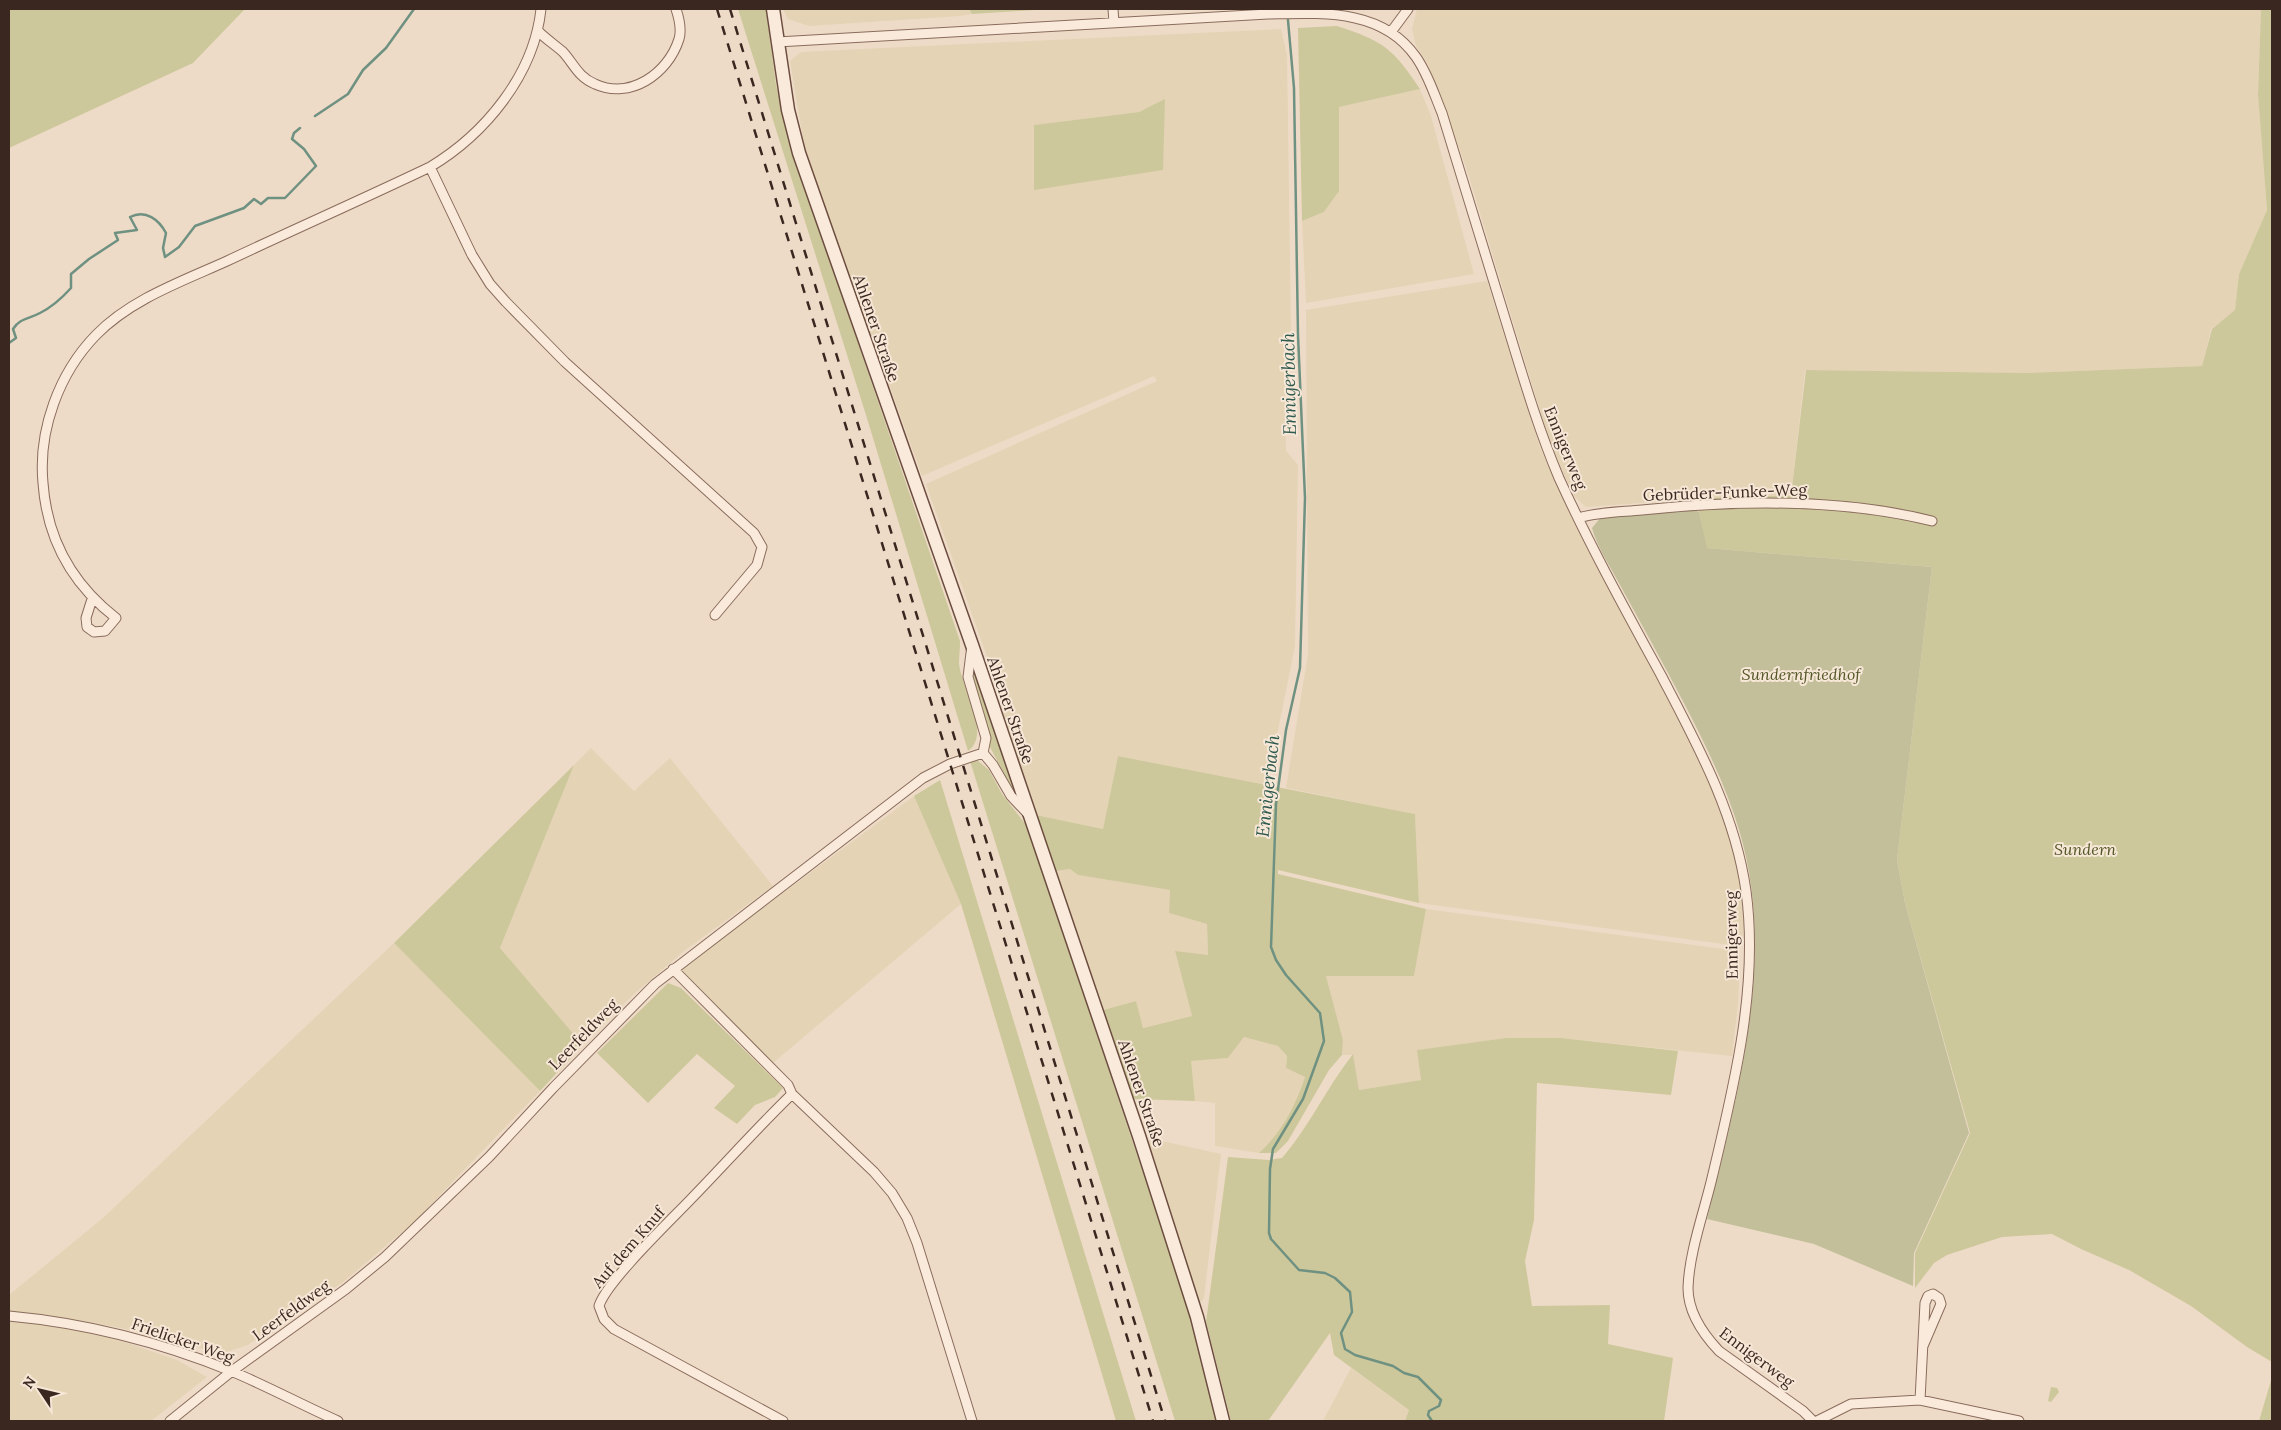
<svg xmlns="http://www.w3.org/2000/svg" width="2281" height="1430" font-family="Lora,serif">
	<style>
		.farmland { fill: #e4d3b5; fill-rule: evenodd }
		.green { fill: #cdc89b }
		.cemetery { fill: #c2bf9a }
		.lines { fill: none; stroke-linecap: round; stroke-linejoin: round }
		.stream { stroke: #6f9181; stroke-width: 2.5 }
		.street-casing { stroke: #8a6c5c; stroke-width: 11 }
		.secondary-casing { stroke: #6c4d3f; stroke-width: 15 }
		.street { stroke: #f9eadb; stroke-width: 9 }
		.secondary { stroke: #f9eadb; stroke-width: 12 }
		.rail { stroke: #3a2720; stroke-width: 2.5; stroke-dasharray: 9 9; stroke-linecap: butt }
		.labels { text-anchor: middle; stroke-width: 4; stroke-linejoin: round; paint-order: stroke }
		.street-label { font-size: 16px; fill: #3a2720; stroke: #f6e7d7 }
		.park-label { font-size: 16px; font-style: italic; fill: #545727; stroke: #f6e7d7 }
		.water-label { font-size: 18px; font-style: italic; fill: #2f5a4f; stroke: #f6e7d7 }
	</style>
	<rect width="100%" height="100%" fill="#eedbc7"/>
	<path class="farmland" d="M783,9H969L972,14L960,16L809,26L788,19Z
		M1417,9H2261L2258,95L2267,210L2239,274L2235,311L2211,329L2202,366L2027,373L1805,370L1791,496H1738L1586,507L1574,496L1550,444L1466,167L1428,65L1416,46L1412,29Z
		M1281,29L1287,55L1291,333L1284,335L1286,451L1298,465L1295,646L1267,785L1118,756L1103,829L1036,815L1001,706L1004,705L926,484L1157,381L1154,376L922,476L805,151L790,61L801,52ZM1165,100L1035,190H1034L1035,125L1139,112Z
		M1420,89L1431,116L1474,274L1306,303L1302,221L1324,212L1339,191V107Z
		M1487,281L1540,447L1572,518L1699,758L1713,789L1730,838L1740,881L1744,910L1743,940L1738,946L1419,903L1415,814L1286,788L1308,654L1306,310Z
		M591,748L634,791L670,758L773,886L684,951L634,994L583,1045L500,948L574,765Z
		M914,796L961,904L773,1063L680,969Z
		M1070,869L1078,875L1170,890L1169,913L1207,924L1208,956L1175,952L1192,1016L1142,1028L1136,1001L1103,1010L1056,871Z
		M1426,909L1738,951L1740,956L1738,1004L1732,1056L1561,1038H1506L1418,1050L1421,1080L1359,1090L1353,1055H1342L1343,1040L1326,976H1414Z
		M394,943L540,1091L414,1222L342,1283L289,1316L248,1345L227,1352L203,1349L178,1341L116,1327L46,1315L9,1312V1295L103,1218Z
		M1244,1037L1278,1046L1287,1056L1286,1068L1305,1077L1296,1105L1273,1140L1259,1153L1215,1146V1103L1195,1101L1190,1061L1228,1058Z
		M1157,1140L1221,1154L1204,1298L1199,1304L1146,1141Z
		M9,1321L44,1325L113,1338L177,1360L207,1377L151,1421H9Z
		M1351,1368L1409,1410L1405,1421H1323Z"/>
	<path class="green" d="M9,9H245L193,63L9,148Z
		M738,9H766L776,85L794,156L960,641C960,649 959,657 959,664C962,688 992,734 968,751L866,415Z
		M969,9H1051L972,14Z
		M2261,9H2272V1362L2247,1347L2191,1306L2129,1270L2081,1249L2052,1234L2002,1237L1947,1255L1934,1263L1915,1288V1253L1970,1133L1905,903L1897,860L1932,567L1706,548L1699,512L1700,499L1738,496H1791L1806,370L2027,373L2202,366L2212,329L2235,310L2239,274L2267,210L2258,95Z
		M1337,26C1383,41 1393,48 1420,89L1339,107V191L1324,212L1302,221L1298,28Z
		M1165,99L1163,170L1034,190V125L1139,112Z
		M973,662L1018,794L1015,795L990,747L970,676Z
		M1118,756L1415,814L1419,903L1278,870V874L1426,909L1414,976H1326L1343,1040L1342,1055L1329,1070L1288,1141L1276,1153H1259C1282,1132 1295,1107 1305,1077L1286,1068L1287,1056L1278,1046L1244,1037L1228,1058L1191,1061L1195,1101L1133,1099L1103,1010L1136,1001L1143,1028L1192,1016L1175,951L1208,955L1207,924L1169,913L1170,890L1078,875L1070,869L1056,871L1036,815L1103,829Z
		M970,761H978L989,770L1002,794L1027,826L1191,1316L1217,1421H1175Z
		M574,765L500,948L583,1045L540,1091L394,943Z
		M940,780L1136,1421H1116L961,904L914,796Z
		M668,983L681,988L783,1088L775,1097L755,1105L737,1124L714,1108L735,1086L697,1054L648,1103L597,1053Z
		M1506,1038H1561L1678,1051L1671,1095L1537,1083L1534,1220L1525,1261L1532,1306L1610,1305L1608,1344L1673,1358L1664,1421H1405L1409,1410L1334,1355L1330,1333L1268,1421H1231L1206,1322L1228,1157L1269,1160L1282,1158C1309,1127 1327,1087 1353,1054L1359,1090L1421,1080L1417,1050Z
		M2272,1377V1421H2259Z
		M2051,1387L2057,1388L2059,1392L2051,1402L2048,1401Z"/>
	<path class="cemetery" d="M1694,509L1699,512L1707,548L1932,567L1897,860L1905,903L1969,1133L1914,1253L1913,1286L1814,1244L1707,1219C1737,1095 1777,961 1740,833C1727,788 1706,746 1685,705C1664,665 1642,625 1620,585C1611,568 1597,547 1592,528L1601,517Z"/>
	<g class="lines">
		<path class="stream" d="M1287,9L1294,88L1298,335L1305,498L1300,668L1286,730L1276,804L1271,947L1276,960L1286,975L1320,1013L1324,1041L1303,1099L1273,1149L1270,1169L1269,1233L1271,1239L1299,1270L1325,1273L1335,1278L1350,1292L1352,1312L1341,1333L1345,1349L1355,1355L1393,1366L1404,1373L1418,1377L1441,1400L1439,1406L1429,1411L1428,1415L1432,1421
			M315,116L348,94L363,70L386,48L414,9
			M9,343L16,338L13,329C20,318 29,319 40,313C52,307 62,298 71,288V274L89,259L118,240L115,233L137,230L130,217C146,209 159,220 166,233L163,248L165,257L179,247L195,226L244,208L254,199L261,204L268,198H285L316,166L304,149L292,139L294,133L300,128"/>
		<g class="street-casing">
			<path id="street" d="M1113,9L1114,23
				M539,32C546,39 555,45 563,52C574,64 578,77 595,84C630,100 668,74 679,39C682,29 679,18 676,9
				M1391,32L1408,9
				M777,42L1268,14C1321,13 1382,8 1416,57C1428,74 1434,94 1442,113C1465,189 1488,265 1512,341C1526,387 1540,433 1559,478C1590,546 1626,611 1662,677C1698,746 1735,813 1746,891C1759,986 1734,1086 1712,1178C1704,1212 1689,1253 1688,1288C1688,1312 1703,1334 1719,1351L1803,1411L1813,1421
				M430,167L472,255L490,284L506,302L565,362L754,533L762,547L757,565L715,615
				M1578,518C1598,512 1621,512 1642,510C1737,500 1839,498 1932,521
				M92,599L86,618L87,627L94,632L105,631L116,618C72,584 47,539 43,483C38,430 59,373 96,335C131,299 183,281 227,261C295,229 363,199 430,167C485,134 534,75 541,9
				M972,645L968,677L986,738L983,753
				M983,753L993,765L1011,796L1029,815
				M673,969L788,1085L792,1094L874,1172L892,1193L907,1218L917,1243L972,1421
				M9,1316C85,1323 160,1342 231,1371C267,1386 302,1405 338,1421
				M1920,1400L1925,1303L1928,1296L1933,1294L1939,1298L1941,1304L1923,1346
				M170,1421L232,1371L346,1289L385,1257L489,1157L553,1088L655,984L923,778L950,764L983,753
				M783,1421L614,1329L604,1319L599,1306C606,1282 671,1220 691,1199C725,1164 757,1128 792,1094
				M1817,1421L1851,1404L1920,1400L2019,1421"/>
		</g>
		<g class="secondary-casing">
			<path id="secondary" d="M773,9L788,110L799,153L972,645L1139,1136L1197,1317L1223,1421"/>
		</g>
		<use href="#street" class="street"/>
		<use href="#secondary" class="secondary"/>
		<path class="rail" d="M717,9L1153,1421
			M730,9L1165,1421"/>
	</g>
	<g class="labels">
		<g class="street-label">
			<text transform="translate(877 328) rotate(71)" y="6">Ahlener Straße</text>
			<text transform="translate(1566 448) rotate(68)" y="6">Ennigerweg</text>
			<text transform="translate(1725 492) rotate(-2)" y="6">Gebrüder-Funke-Weg</text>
			<text transform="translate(1011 710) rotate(71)" y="6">Ahlener Straße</text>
			<text transform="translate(1731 935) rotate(-91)" y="6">Ennigerweg</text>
			<text transform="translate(583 1034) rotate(-46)" y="6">Leerfeldweg</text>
			<text transform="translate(1142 1093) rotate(71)" y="6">Ahlener Straße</text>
			<text transform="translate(628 1247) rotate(-49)" y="6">Auf dem Knuf</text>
			<text transform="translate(291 1310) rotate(-36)" y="6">Leerfeldweg</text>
			<text transform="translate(183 1340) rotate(19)" y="6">Frielicker Weg</text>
			<text transform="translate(1757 1357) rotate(37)" y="6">Ennigerweg</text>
		</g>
		<g class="park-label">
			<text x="1801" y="680">Sundernfriedhof</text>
			<text x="2085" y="855">Sundern</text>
		</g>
		<g class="water-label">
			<text transform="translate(1289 384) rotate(-91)" y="6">Ennigerbach</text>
			<text transform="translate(1268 786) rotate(-84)" y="6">Ennigerbach</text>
		</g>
	</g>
	<rect width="2281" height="1430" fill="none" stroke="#3a2720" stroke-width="20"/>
	<g transform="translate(40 1390) rotate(305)" stroke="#f6e7d7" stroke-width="4" paint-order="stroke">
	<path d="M0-4L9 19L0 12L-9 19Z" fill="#3a2720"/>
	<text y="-8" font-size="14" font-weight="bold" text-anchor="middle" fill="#3a2720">N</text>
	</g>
</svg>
